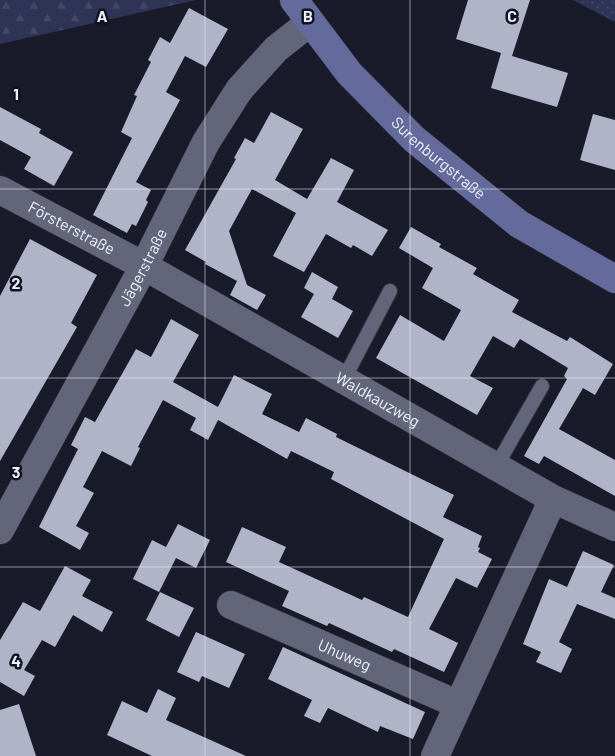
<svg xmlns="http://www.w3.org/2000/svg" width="615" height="756" font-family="Barlow,sans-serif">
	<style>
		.grass { fill: url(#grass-dots) }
		.forest { fill: url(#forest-firs) }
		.building { fill: #b0b4c9 }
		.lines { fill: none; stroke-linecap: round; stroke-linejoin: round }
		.lane-casing { stroke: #343542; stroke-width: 16 }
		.street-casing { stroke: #343542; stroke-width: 29 }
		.secondary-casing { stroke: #343542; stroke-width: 29 }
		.lane { stroke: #63667a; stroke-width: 14 }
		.street { stroke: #63667a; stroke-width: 28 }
		.secondary { stroke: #656a9c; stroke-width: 28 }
		.grid { fill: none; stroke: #eef0fc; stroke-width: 1; stroke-opacity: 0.55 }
		.labels { text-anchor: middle; stroke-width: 5; stroke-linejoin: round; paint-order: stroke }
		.street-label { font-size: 16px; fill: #eef0fc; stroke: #101221 }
		.grid-label { font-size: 16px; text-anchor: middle; font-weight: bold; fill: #eef0fc; stroke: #101221; stroke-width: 5; stroke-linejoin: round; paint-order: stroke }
	</style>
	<defs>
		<pattern id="grass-dots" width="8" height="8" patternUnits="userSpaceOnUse" patternTransform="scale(1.25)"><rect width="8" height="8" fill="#2f3456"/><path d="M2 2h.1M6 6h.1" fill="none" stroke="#434867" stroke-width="1.8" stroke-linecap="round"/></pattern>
		<pattern id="forest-firs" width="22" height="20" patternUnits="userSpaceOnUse" patternTransform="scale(1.25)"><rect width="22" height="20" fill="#2f3456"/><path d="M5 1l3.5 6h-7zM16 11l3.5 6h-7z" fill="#434867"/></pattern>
	</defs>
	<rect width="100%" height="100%" fill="#191b2b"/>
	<path class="grass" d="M573,0H615V22Z"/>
	<path class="forest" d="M0,0H196L0,44Z"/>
	<path class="building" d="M468,0H530L512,56L568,73L557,107L491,88L501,53L456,39Z
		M189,8L228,29L206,67L185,56L166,92L180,100L136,182L151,190L146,200L148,202L136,226L132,224L127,233L93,215L132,138L121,132L137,96L134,95L151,62L148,60L160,37L170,43Z
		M0,107L41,129L39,133L73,152L54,186L24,169L31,157L0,140Z
		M271,112L303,129L275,180L307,199L331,158L354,170L337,202L388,230L372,256L353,245L351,248L326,234L304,272L273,256L296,213L252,189L229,231L247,285L266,295L257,310L230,295L237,281L205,264L206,262L185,250L236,159L234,158L245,138L254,143Z
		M593,114L615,120V170L580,160Z
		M411,227L441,244L439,247L477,268L473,274L519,300L512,312L567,341L570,337L613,364L595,395L583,388L559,429L615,460V496L544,456L539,464L524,456L567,379L564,376L568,368L520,339L514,348L493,336L470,376L493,388L477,415L376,358L400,315L444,341L461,310L422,288L433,268L399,248Z
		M30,239L97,275L71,323L77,327L0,461V296Z
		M312,272L338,287L332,299L353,311L338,338L301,317L314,294L304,288Z
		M171,319L199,335L173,382L218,407L234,375L272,394L262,414L299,432L306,418L337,434L336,437L454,495L443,517L482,536L478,547L480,548L478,552L492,559L477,588L456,578L429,629L458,643L444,672L394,649L392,652L329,623L327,626L282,606L289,591L226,562L242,527L286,547L279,562L362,600L364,597L408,617L444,539L331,479L334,472L291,451L287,459L218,420L208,440L190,430L196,418L163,400L138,447L140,448L131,466L102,451L83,487L94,493L76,526L89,533L80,550L39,527L78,449L71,445L85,417L95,422L136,349L151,357Z
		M178,524L210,540L196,568L176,558L159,592L133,579L152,540L166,547Z
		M583,551L614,565L601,592L615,598V619L577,604L559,642L572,649L561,673L536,662L541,652L523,644L549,579L567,587Z
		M65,566L91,580L82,596L113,612L102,632L73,615L55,647L42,640L24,670L35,676L24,696L0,682V640L23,602L40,611Z
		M160,592L194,608L179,637L146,620Z
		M196,632L245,654L229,688L202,676L199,682L177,672Z
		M283,647L425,712L413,739L380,726L378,732L328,708L320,723L304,716L312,700L268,679Z
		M158,689L176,698L166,720L246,756H152L107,735L122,701L147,713Z
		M19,704L36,756H0V710Z"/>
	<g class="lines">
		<g class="lane-casing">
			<path id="lane" d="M344,379L390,291
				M497,465L542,386"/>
		</g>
		<g class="street-casing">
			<g id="street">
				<path id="s1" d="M0,190L144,266L553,499L615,527"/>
				<path id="s2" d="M0,530L144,266L206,142L239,90L276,49L309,23"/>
				<path id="s3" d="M231,605L457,704"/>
				<path d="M435,756L553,499"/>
			</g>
		</g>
		<g class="secondary-casing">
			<g id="secondary">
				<path id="s4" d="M294,0L349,73L414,139L519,224L615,279"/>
			</g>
		</g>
		<use href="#lane" class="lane"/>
		<use href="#street" class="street"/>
		<use href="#secondary" class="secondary"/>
	</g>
	<path class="grid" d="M205,0V756M410,0V756M0,189H615M0,378H615M0,567H615"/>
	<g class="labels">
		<g class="street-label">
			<text dy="6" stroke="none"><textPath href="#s4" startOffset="215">Surenburgstraße</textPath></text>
			<text dy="6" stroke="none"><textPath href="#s1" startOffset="81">Försterstraße</textPath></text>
			<text dy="6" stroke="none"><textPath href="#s2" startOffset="299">Jägerstraße</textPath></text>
			<text dy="6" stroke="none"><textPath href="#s1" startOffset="432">Waldkauzweg</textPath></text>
			<text dy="6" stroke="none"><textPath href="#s3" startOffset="124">Uhuweg</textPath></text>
		</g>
	</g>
	<g class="grid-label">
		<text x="102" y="22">A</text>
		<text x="308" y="22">B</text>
		<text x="512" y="22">C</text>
		<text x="16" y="100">1</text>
		<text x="16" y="289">2</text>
		<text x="16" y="478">3</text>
		<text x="16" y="667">4</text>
	</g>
</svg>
